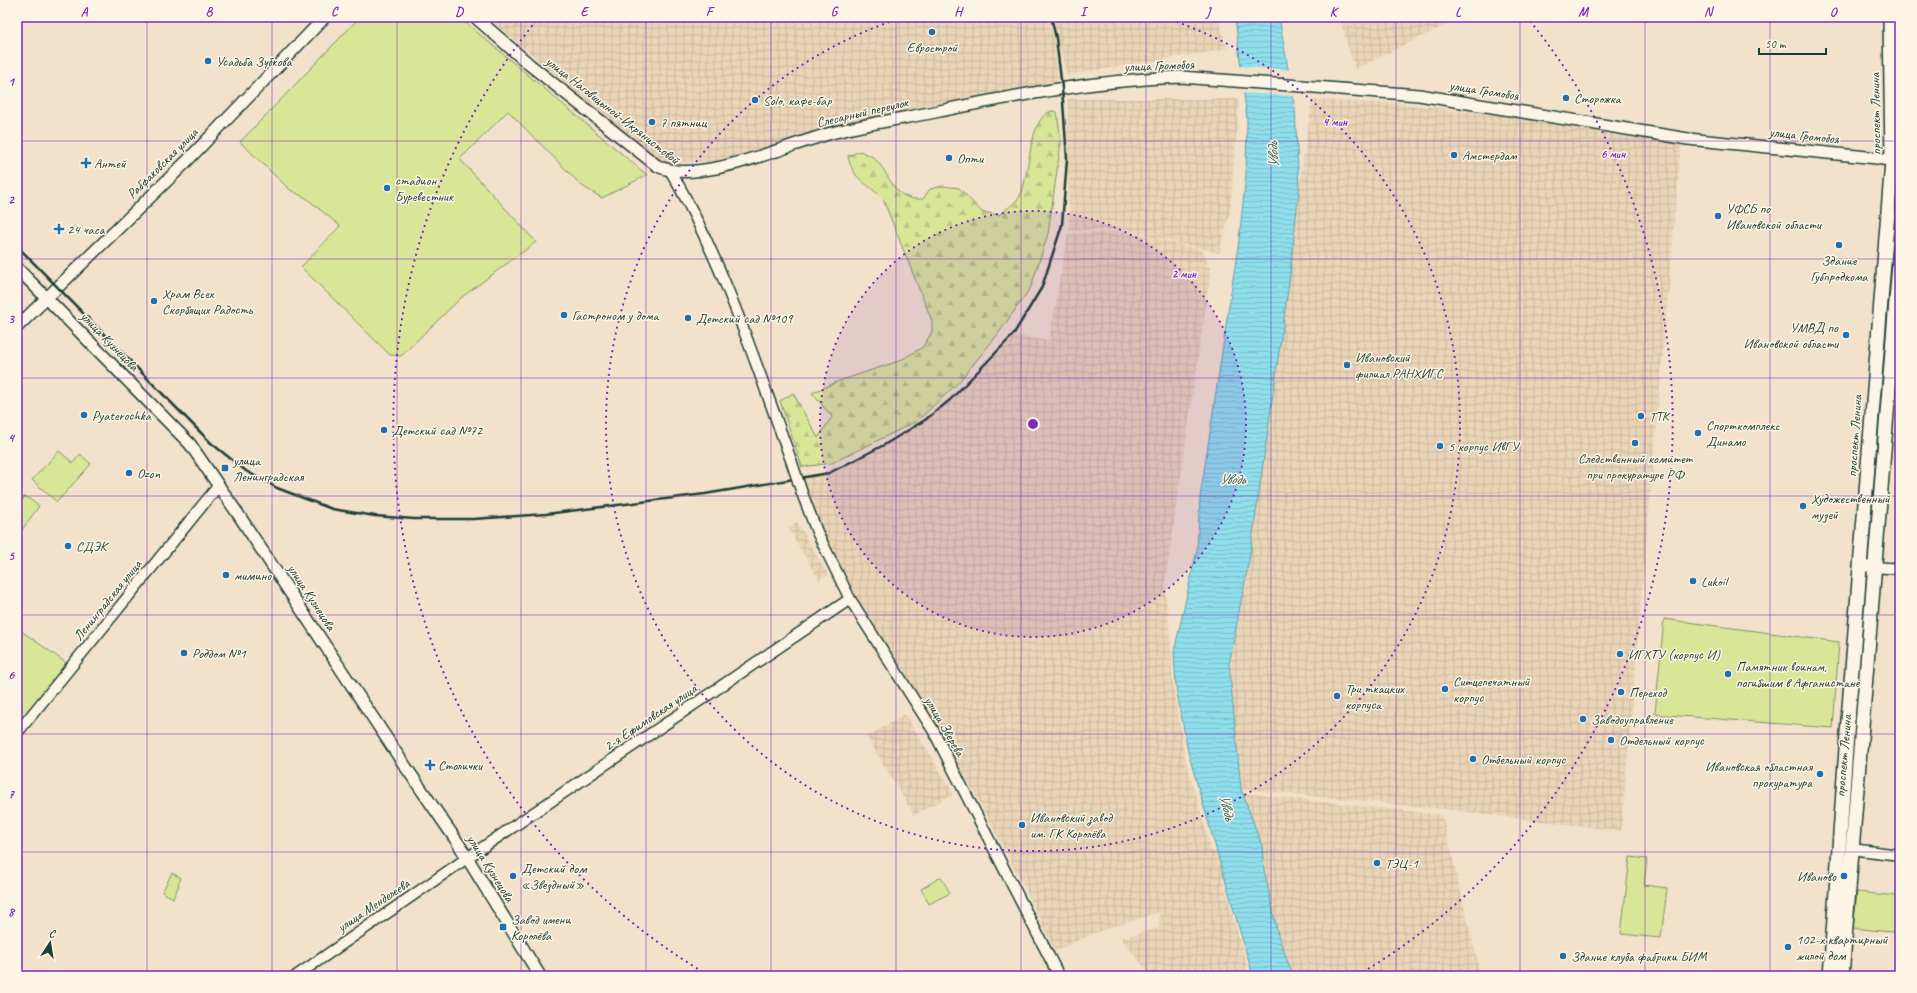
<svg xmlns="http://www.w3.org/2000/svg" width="1917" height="993" font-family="Caveat,sans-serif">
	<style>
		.industrial { fill: url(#industrial-grid) }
		.forest { fill: url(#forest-firs); stroke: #7c9266 }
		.park { fill: #d9e698; stroke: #7c9266 }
		.water { fill: url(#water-rules); stroke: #629ea3 }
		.pier { fill: #f2e2cb }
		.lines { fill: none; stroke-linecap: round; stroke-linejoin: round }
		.tertiary-casing { stroke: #1f3d34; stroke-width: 13 }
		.secondary-casing { stroke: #1f3d34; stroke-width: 14 }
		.trunk-casing { stroke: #1f3d34; stroke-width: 16 }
		.tertiary { stroke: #fcf5e5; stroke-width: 10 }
		.secondary { stroke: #fcf5e5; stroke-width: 11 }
		.trunk { stroke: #fcf5e5; stroke-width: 13 }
		.rail { stroke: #1f3d34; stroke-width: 2.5 }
		.tertiary-bridge-casing { stroke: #1f3d34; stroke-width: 13; stroke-linecap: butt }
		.tertiary-bridge { stroke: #fcf5e5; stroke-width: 10 }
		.grid { fill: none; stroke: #7b2cbf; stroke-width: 1; stroke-opacity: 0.55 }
		.ring { fill: none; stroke: #7b2cbf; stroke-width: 2; stroke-dasharray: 2 4 }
		.poi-dot { fill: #1f6fb2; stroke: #fcf5e5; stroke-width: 1.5 }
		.labels { text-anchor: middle; stroke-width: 3; stroke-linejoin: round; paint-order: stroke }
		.poi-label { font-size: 14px; fill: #1f3d34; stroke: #fcf5e5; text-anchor: start }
		.street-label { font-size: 14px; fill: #1f3d34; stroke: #fcf5e5 }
		.water-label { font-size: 15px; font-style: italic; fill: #355d59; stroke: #fcf5e5 }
		.centre { fill: #7b2cbf; stroke: #fcf5e5; stroke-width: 2 }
		.ring-label { font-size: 12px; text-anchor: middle; font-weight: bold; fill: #7b2cbf; stroke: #fcf5e5; stroke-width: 3; stroke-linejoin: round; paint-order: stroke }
		.neatline { fill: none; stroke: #7b2cbf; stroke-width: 1.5 }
		.grid-label { font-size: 13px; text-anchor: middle; font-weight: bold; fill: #7b2cbf }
	</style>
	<defs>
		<pattern id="industrial-grid" width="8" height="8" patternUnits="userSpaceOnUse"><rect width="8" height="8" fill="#ebd5b8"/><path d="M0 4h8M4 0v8" fill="none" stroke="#c9b89f"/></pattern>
		<pattern id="forest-firs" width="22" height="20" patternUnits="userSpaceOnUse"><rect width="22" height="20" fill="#d9e698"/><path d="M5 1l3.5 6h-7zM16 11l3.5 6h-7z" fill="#bac684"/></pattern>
		<pattern id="water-rules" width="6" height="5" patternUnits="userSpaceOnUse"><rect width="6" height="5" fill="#8fdfed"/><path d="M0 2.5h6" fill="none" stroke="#7bc0cc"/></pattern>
	</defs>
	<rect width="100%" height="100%" fill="#f2e2cb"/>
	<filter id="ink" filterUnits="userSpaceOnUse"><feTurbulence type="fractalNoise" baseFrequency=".025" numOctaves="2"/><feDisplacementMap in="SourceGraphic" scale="8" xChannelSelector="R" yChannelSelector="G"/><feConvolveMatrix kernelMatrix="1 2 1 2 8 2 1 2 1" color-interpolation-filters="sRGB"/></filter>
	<g filter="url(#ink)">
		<path class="industrial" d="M487,17H1047L1054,38L1059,83L986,96L830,127L771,147L714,162H669L654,158Z
			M1052,17H1218L1227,49L1067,75Z
			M1339,17H1462L1355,69Z
			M1068,99H1239L1230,212L1219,253L1124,230L1069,231Z
			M1312,100L1394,103L1490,114L1681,145L1621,831L1444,809L1241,789L1229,664L1250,555L1289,283L1299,189Z
			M1125,231L1202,250L1211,270L1165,583L1171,645L1172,679L1185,757L1212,852L1262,846L1242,793L1442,815L1481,976H1293L1278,935L1264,870L1222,878L1250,976H1151L1121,938L1159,928V912L1094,933L1055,951L1029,896L973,790L853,601L798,479L829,474L884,447L925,422L950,401L1014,335L1049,341L1068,233Z
			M797,522L828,575L819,580L788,528Z
			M905,714L954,794L914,815L867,737Z"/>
		<path class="forest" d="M1052,111L1057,112L1061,142L1048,234L1031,287L998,334L958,383L917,421L832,463L802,467L780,401L793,393L818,438L832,417L812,393L839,381L899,361L923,347L932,332V321L883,199C867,182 853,181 848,156L860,151C864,153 870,155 874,158C893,176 891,201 923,199L930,189L943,186L959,188L982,212L999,215C1005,210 1016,203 1020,196C1030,178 1028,116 1052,111Z"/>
		<path class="park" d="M360,17H459L647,175L602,198L582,186L508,111L460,159L536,242L462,297L401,356L390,355L301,267L340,226L306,198L290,190L240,142Z
			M59,451L73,463L80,454L91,464L57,502L32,480Z
			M25,496L39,506L17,537V508Z
			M1664,619L1839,642L1833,728L1655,714Z
			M17,628L72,667L17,735Z
			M1630,857L1647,859L1644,885L1667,888L1661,938L1621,934Z
			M172,873L181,878L178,884L179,885L173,898L162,892Z
			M941,877L950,893L929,904L921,889Z
			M1900,877V933L1853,928L1857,892L1897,896Z"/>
		<path class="water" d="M1235,17H1279L1295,109L1299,189L1289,283L1250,555L1229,664L1241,789L1262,846L1264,870L1278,935L1293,976H1253L1188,752L1176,687L1174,652L1197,550L1200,498L1239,240L1246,175L1247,119Z"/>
		<path class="pier" d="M1239,66L1290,70L1295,96L1242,93Z"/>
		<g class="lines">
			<g class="tertiary-casing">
				<path id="tertiary" d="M670,170C723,261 755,362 791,460
					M802,493L817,532L850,599L933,730L1059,976
					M1861,566L1900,569
					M17,733L219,485
					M1851,849L1900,855
					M296,976L467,858L850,599"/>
			</g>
			<g class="secondary-casing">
				<path id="secondary" d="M475,17L530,65L656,165C685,182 746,161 776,151C794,145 811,139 828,134C863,124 900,119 935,112C1016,95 1098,80 1181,77L1419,95L1688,139L1877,158L1900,162
					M17,268L190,444L238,514L401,760L458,843L540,976
					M17,327L185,163L325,17"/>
			</g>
			<g class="trunk-casing">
				<path id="trunk" d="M1830,976L1848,720L1892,161L1890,17
					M1842,976L1900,251"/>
			</g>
			<use href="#tertiary" class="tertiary"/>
			<use href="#secondary" class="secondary"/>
			<use href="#trunk" class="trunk"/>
			<path class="rail" d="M17,246L211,443L246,471L277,488L332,509L375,516L414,519H473L546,514L705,494L829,473L884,445L925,420L950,400L1013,335L1042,287L1062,225L1067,159L1062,88L1056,38L1051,17"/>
			<g class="tertiary-bridge-casing">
				<path id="tertiary-bridge" d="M791,460L802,493"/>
			</g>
			<use href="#tertiary-bridge" class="tertiary-bridge"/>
		</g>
	</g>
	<path class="grid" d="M147,17V976M272,17V976M397,17V976M521,17V976M646,17V976M771,17V976M896,17V976M1021,17V976M1146,17V976M1271,17V976M1396,17V976M1520,17V976M1645,17V976M1770,17V976M17,141H1900M17,259H1900M17,378H1900M17,496H1900M17,615H1900M17,734H1900M17,852H1900"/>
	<circle cx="1033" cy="424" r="213" fill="#7b2cbf" fill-opacity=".12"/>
	<g class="ring">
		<circle cx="1033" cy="424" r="213"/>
		<path d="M1165 18A427 427 0 1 1 901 18"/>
		<path d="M708 975A640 640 0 0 1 536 21M1530 21A640 640 0 0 1 1358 975"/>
	</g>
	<g class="poi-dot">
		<circle cx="932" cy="32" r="4"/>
		<circle cx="208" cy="61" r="4"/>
		<circle cx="1566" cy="98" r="4"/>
		<circle cx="755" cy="100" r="4"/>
		<circle cx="652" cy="122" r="4"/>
		<circle cx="1454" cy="155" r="4"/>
		<circle cx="949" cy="158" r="4"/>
		<path d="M84 157h4v4h4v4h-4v4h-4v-4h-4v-4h4z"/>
		<circle cx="387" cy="188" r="4"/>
		<circle cx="1718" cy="216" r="4"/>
		<path d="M57 223h4v4h4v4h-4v4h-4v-4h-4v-4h4z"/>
		<circle cx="1839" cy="245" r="4"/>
		<circle cx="154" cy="301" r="4"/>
		<circle cx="564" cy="315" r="4"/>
		<circle cx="688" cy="318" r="4"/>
		<circle cx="1846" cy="335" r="4"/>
		<circle cx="1347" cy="365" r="4"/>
		<circle cx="84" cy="415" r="4"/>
		<circle cx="1641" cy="416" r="4"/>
		<circle cx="384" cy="430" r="4"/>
		<circle cx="1698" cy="433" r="4"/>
		<circle cx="1635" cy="443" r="4"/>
		<circle cx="1440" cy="446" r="4"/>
		<rect x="221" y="464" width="8" height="8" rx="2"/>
		<circle cx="129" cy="473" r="4"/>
		<circle cx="1803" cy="506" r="4"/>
		<circle cx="68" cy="546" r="4"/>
		<circle cx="226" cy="575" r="4"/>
		<circle cx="1693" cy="581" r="4"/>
		<circle cx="184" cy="653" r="4"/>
		<circle cx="1620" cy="654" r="4"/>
		<circle cx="1728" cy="674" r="4"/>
		<circle cx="1445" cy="689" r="4"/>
		<circle cx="1621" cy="692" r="4"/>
		<circle cx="1337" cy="696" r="4"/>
		<circle cx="1583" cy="719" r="4"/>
		<circle cx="1611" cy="740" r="4"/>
		<circle cx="1473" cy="759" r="4"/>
		<path d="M428 759h4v4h4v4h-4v4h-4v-4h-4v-4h4z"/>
		<circle cx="1820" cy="774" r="4"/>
		<circle cx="1022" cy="825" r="4"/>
		<circle cx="1377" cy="863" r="4"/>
		<circle cx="513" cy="876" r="4"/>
		<circle cx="1844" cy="876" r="4"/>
		<rect x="499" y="923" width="8" height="8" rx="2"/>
		<circle cx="1788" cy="947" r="4"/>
		<circle cx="1563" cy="956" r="4"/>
	</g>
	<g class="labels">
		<g class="poi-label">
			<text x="932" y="52" text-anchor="middle">Еврострой</text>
			<text x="216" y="66">Усадьба Зубкова</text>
			<text x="1574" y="103">Сторожка</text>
			<text x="763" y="105">Solo, кафе-бар</text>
			<text x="660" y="127">7 пятниц</text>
			<text x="1462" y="160">Амстердам</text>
			<text x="957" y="163">Опти</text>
			<text x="94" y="168">Антей</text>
			<text x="395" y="185">стадион<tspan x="395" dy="16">Буревестник</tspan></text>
			<text x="1726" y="213">УФСБ по<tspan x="1726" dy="16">Ивановской области</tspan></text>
			<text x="67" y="234">24 часа</text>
			<text x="1839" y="265" text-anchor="middle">Здание<tspan x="1839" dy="16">Губпродкома</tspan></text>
			<text x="162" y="298">Храм Всех<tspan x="162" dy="16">Скорбящих Радость</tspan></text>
			<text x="572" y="320">Гастроном у дома</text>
			<text x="696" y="323">Детский сад №109</text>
			<text x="1838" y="332" text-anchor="end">УМВД по<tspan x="1838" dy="16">Ивановской области</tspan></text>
			<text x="1355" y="362">Ивановский<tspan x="1355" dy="16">филиал РАНХИГС</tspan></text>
			<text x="92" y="420">Pyaterochka</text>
			<text x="1649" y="421">ТТК</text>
			<text x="1706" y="430">Спорткомплекс<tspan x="1706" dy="16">Динамо</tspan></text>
			<text x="392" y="435">Детский сад №72</text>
			<text x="1448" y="451">5 корпус ИвГУ</text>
			<text x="1635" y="463" text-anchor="middle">Следственный комитет<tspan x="1635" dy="16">при прокуратуре РФ</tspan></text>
			<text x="233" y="465">улица<tspan x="233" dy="16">Ленинградская</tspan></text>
			<text x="137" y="478">Ozon</text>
			<text x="1811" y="503">Художественный<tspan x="1811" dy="16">музей</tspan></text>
			<text x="76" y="551">СДЭК</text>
			<text x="234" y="580">мимино</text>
			<text x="1701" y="586">Lukoil</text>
			<text x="192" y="658">Роддом №1</text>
			<text x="1628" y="659">ИГХТУ (корпус И)</text>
			<text x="1736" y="671">Памятник воинам,<tspan x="1736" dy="16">погибшим в Афганистане</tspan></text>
			<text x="1453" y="686">Ситцепечатный<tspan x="1453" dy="16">корпус</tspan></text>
			<text x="1345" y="693">Три ткацких<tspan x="1345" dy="16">корпуса</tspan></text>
			<text x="1629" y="697">Переход</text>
			<text x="1591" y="724">Заводоуправление</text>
			<text x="1619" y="745">Отдельный корпус</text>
			<text x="1481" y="764">Отбельный корпус</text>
			<text x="438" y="770">Столички</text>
			<text x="1812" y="771" text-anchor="end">Ивановская областная<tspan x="1812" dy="16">прокуратура</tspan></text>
			<text x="1030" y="822">Ивановский завод<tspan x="1030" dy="16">им. ГК Королёва</tspan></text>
			<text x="1385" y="868">ТЭЦ-1</text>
			<text x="521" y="873">Детский дом<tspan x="521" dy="16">«Звездный»</tspan></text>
			<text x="1836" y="881" text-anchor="end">Иваново</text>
			<text x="511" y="924">Завод имени<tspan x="511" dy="16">Королёва</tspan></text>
			<text x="1796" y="944">102-х квартирный<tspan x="1796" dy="16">жилой дом</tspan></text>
			<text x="1571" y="961">Здание клуба фабрики БИМ</text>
		</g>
		<g class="street-label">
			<text transform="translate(1159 65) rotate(-2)" y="5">улица Громобоя</text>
			<text transform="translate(1484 90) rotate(9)" y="5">улица Громобоя</text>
			<text transform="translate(613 110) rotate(38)" y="5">улица Наговицыной-Икрянистовой</text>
			<text transform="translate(862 112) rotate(-13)" y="5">Слесарный переулок</text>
			<text transform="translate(1875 114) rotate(-91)" y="5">проспект Ленина</text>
			<text transform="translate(1804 135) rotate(6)" y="5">улица Громобоя</text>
			<text transform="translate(162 163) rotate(-45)" y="5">Рабфаковская улица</text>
			<text transform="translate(110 341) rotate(46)" y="5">улица Кузнецова</text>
			<text transform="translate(1854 436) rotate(-86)" y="5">проспект Ленина</text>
			<text transform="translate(312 597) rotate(57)" y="5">улица Кузнецова</text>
			<text transform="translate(107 600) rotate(-51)" y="5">Ленинградская улица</text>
			<text transform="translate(650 717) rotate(-34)" y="5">2-я Ефимовская улица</text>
			<text transform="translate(945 726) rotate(60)" y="5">улица Зверева</text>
			<text transform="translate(1843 756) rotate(-85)" y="5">проспект Ленина</text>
			<text transform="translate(491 868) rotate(58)" y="5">улица Кузнецова</text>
			<text transform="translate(373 905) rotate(-34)" y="5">улица Менделеева</text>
		</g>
		<g class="water-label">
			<text transform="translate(1273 155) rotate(-93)" y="5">Уводь</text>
			<text x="1232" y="484">Уводь</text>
			<text transform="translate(1227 807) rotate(75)" y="5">Уводь</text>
		</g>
	</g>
	<circle cx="1033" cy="424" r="6" class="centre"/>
	<g class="ring-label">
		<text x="1335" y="126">4 мин</text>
		<text x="1613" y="158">6 мин</text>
		<text x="1184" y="278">2 мин</text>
	</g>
	<rect width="1917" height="993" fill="none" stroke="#fcf5e5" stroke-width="44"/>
	<g transform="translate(50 943) rotate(12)" stroke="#fcf5e5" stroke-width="3" paint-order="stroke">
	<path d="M0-3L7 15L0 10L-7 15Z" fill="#1f3d34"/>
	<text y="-6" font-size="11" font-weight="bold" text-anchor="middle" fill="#1f3d34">С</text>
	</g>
	<path d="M1759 48v6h67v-6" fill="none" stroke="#1f3d34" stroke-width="2"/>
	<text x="1765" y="48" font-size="12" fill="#1f3d34" stroke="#fcf5e5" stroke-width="3" paint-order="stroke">50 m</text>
	<rect x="22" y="22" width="1873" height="949" class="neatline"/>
	<g class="grid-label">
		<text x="84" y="16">A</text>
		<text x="209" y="16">B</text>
		<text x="334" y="16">C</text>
		<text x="459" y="16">D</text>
		<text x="584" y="16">E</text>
		<text x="709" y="16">F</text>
		<text x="834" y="16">G</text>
		<text x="958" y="16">H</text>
		<text x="1083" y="16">I</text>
		<text x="1208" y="16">J</text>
		<text x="1333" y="16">K</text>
		<text x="1458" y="16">L</text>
		<text x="1583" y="16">M</text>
		<text x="1708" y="16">N</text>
		<text x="1833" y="16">O</text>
		<text x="11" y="86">1</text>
		<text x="11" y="204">2</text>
		<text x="11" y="323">3</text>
		<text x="11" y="442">4</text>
		<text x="11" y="560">5</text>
		<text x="11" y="679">6</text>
		<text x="11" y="798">7</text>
		<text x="11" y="916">8</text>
	</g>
</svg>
